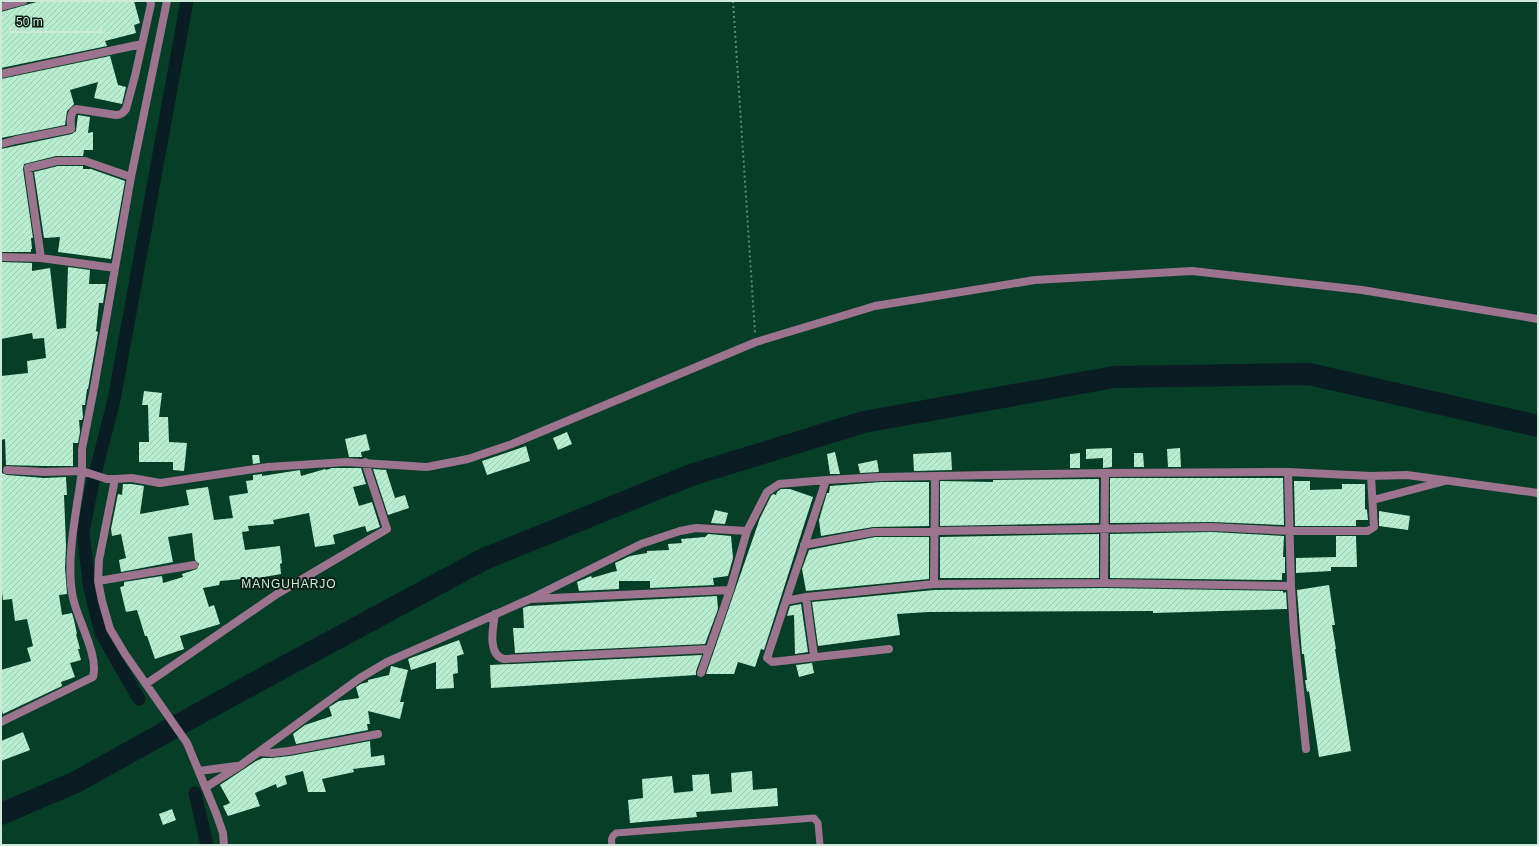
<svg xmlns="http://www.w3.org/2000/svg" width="1539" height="846" font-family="Arial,sans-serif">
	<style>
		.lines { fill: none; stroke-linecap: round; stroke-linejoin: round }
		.canal { stroke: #0a1d23; stroke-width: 13 }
		.river { stroke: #0a1d23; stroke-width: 22 }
		.building { fill: url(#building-hatch) }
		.path { stroke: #618c79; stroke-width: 2; stroke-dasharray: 2 3; stroke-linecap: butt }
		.lane { stroke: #9d748d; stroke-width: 7 }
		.street { stroke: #9d748d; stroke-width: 8 }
		.labels { text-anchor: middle; stroke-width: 4; stroke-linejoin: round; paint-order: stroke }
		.quarter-label { font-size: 12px; letter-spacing: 1px; fill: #cee8d9; stroke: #0b2016 }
	</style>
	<defs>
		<pattern id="building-hatch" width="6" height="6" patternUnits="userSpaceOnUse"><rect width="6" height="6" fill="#b8edd1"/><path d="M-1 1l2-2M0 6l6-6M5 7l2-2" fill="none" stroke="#a0ccb4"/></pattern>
	</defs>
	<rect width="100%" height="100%" fill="#063e28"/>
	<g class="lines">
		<path class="canal" d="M139,699L101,633L90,589L83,533L92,486L114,400L187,1
			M195,793L207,845"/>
		<path class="river" d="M1,814L76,782L236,693L484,559L691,475L864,422L1114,377L1309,374L1538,426"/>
	</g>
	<path class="building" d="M40,1H134L140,23L134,25L136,33L105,41L107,46L1,68V12Z
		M110,56L118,85L126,87L122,104L94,98L98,82L70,90L74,104L67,111L65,125L1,138V79Z
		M78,115L90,117L88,133L93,132V150H84L83,156H56L24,164L23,169L33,238H31L32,249H31V252H1V149L72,134L76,131Z
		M58,166H83V169H91L125,181L111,259L58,252L60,237L44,238L34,172Z
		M1,262L32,263V271L50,268L57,329L66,328L68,267L90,270L89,284H106L103,303H99L96,331L98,332L88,389H87L85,405H82L83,417L82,420H79L80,432L78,443H73V466H44L6,465L5,439L1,440V376L28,373L27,361L46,358L44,338L33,339L32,333L1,339Z
		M144,391L162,393L159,417H168L169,442L187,443L184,471L173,470V462H139V442H149L148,405H142Z
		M567,432L572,444L558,450L553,438Z
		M366,434L370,450L361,452L362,457H349L345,439Z
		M526,446L530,461L487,475L482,461Z
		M1112,448V467L1103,468V458L1086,459V449Z
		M1180,448L1181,467H1168L1167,449Z
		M835,452L840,474H830L827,454Z
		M951,452L952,470L914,471L913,454Z
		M1080,453V468H1070V454Z
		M1134,453H1143L1144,467H1134Z
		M252,455H259L260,463L253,464Z
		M877,460L879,472L860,473L858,464Z
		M1,467H2V473L7,475L44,478L66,477L67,495H64L66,546L65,568L67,594L59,595L62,615L72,613L74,620L77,634H76L80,649H78L81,660L70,663L75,677L61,682L62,686L3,714L1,709V670L31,661L27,648L33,646L27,619L15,621L12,599L3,600L1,584Z
		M332,468H361L366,484L353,487L359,506L372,502L380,527L367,532L365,526L333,535L335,544L315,547L309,513L273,520L274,524L248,526L249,531L242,532L245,550L280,546L282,563L280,564L281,574L242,581V579L220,581L219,585L203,588L209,607L214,605L220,624L180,636L184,649L155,659L147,636H145L137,610L126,612L120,587L124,586V582L162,576L163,583L183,577L182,574L197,569L199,564L195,560L192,533L168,537L173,562L121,572L119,560L126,558L121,534L112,536L111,529L118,494L122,495L123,484H132L144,486L140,514L189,505L186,490L208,487L214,520L233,518L229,496L248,493L246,481L253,480V475L262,474V476L300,470L301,476L325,469L326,470Z
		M373,469L386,470L395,498L405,495L409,508L388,515Z
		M1110,478H1283L1284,525L1212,522L1110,523Z
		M1099,479V523L940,526V481L993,482V480Z
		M1294,481H1310V490L1342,489V484H1365V509L1367,510L1368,520H1356V526H1295Z
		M881,482H929V526L873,527L821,536L819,520L827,493H829L830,486Z
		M781,489H790L813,497L764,650L761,649L755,667L738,662L734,674H706L760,518L771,496L773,494L776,495L777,492Z
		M715,510L728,513L725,524L711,523Z
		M1379,511L1410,516L1408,530L1379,526Z
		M1212,532L1284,536L1283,557H1285V573H1282V580L1110,578V534Z
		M708,534L731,536L733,558L728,576L713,578L714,585L650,588V581H619V589L579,591L577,582L591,576L592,578L612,572L617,571L615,563L630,556L647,553V551L669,550L668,544L682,543L681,539L705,537Z
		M1099,534V578H940V537Z
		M1336,536H1356L1357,567H1331V571L1296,573V558L1336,557Z
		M875,537H929V579L806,591L802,569L809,550Z
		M1329,585L1335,625H1332L1336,649H1335L1351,751L1319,757L1309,691L1307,692L1305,680H1307L1304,654H1302L1297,590Z
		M1104,588L1283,591V593L1286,592L1287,609L1153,613V611L928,612L897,614L900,635L818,646L812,602L934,590Z
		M717,596L718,609L705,644L515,653L513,628H524L523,608L528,606Z
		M801,604L808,652L795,654L794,615L787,616L790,606Z
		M459,640L464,654L457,656L458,673L453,674L454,688L436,689V662L411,670L408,659Z
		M702,655L696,671V675L491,688L490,665Z
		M812,663L814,673L799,677L796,665Z
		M391,666L408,670L400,702H404L400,719L368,711L370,724H367L368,730L296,744L293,734L305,725L332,716L329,707L339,701L359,698L356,687L361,684L368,682V680L389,675Z
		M23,732L30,750L1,761V741Z
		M370,741L371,757L384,755L385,765L353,769L354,772L322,779L326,792H308L303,771L285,776L287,784L277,788L276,784L255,793L260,806L228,816L223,806L230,803L220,785L256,761L263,758H272L290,756Z
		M752,771L753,790L777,788L778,806L696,812L697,817L630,823L628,800L643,798L642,779L672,776L674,793L693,791L692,775L709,774L711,794L732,792L731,773Z
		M172,809L176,820L163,825L159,814Z"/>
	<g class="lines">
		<path class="path" d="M733,1L755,333"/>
		<path class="lane" d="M612,845C611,839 611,837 616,833L814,818L818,823L820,845"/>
		<path class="street" d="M167,1L131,177L94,388L82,449V471L107,479H115L99,560L98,581L102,601L110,629L125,654L187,743L216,813L223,833L224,845
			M1,7L23,1
			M1,74L142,44
			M1,144L16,140L71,129C71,122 69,113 76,109L116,115C121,115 123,113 126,109L135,76L151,4L150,1
			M1,257L41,258L115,268
			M41,258L28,168L57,161H85L131,177
			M1288,472L1291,586L1294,632L1306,749
			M115,479L132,478L160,483L268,467L346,462L427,467L468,459L512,444L555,426L756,342L875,306L1035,280L1192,271L1362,290L1538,319
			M826,480L767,658L772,662L889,649
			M1373,500L1445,481
			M804,545L874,532L1212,527L1290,531H1368L1374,527L1371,476
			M98,581L194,565
			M1104,583L1105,473
			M934,584L935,477
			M806,597L814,656
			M530,599L730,590L747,531L767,492L779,484L826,480L881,477L1105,473L1288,472L1371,476L1407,475L1538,493
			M786,601L806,597L934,584L1104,583L1291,586
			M495,614C493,627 487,655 504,659L709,649
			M701,673L730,590
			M146,684L277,594L387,529L365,462
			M1,722L93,677C99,656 78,621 73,598C65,560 77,510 82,471L44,472L7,470
			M259,752L272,753L289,751L378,734
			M199,771L236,766
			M206,787L241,765L360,678L387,662L530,599L641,544L680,531L696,528L747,531"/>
	</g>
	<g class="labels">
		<g class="quarter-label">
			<text x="289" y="588">MANGUHARJO</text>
		</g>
	</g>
	<rect width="1539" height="846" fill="none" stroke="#cee8d9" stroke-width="4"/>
	<path d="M10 26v6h91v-6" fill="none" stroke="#cee8d9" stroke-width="2"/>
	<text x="16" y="26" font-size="12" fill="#cee8d9" stroke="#0b2016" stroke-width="3" paint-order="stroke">50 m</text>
</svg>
